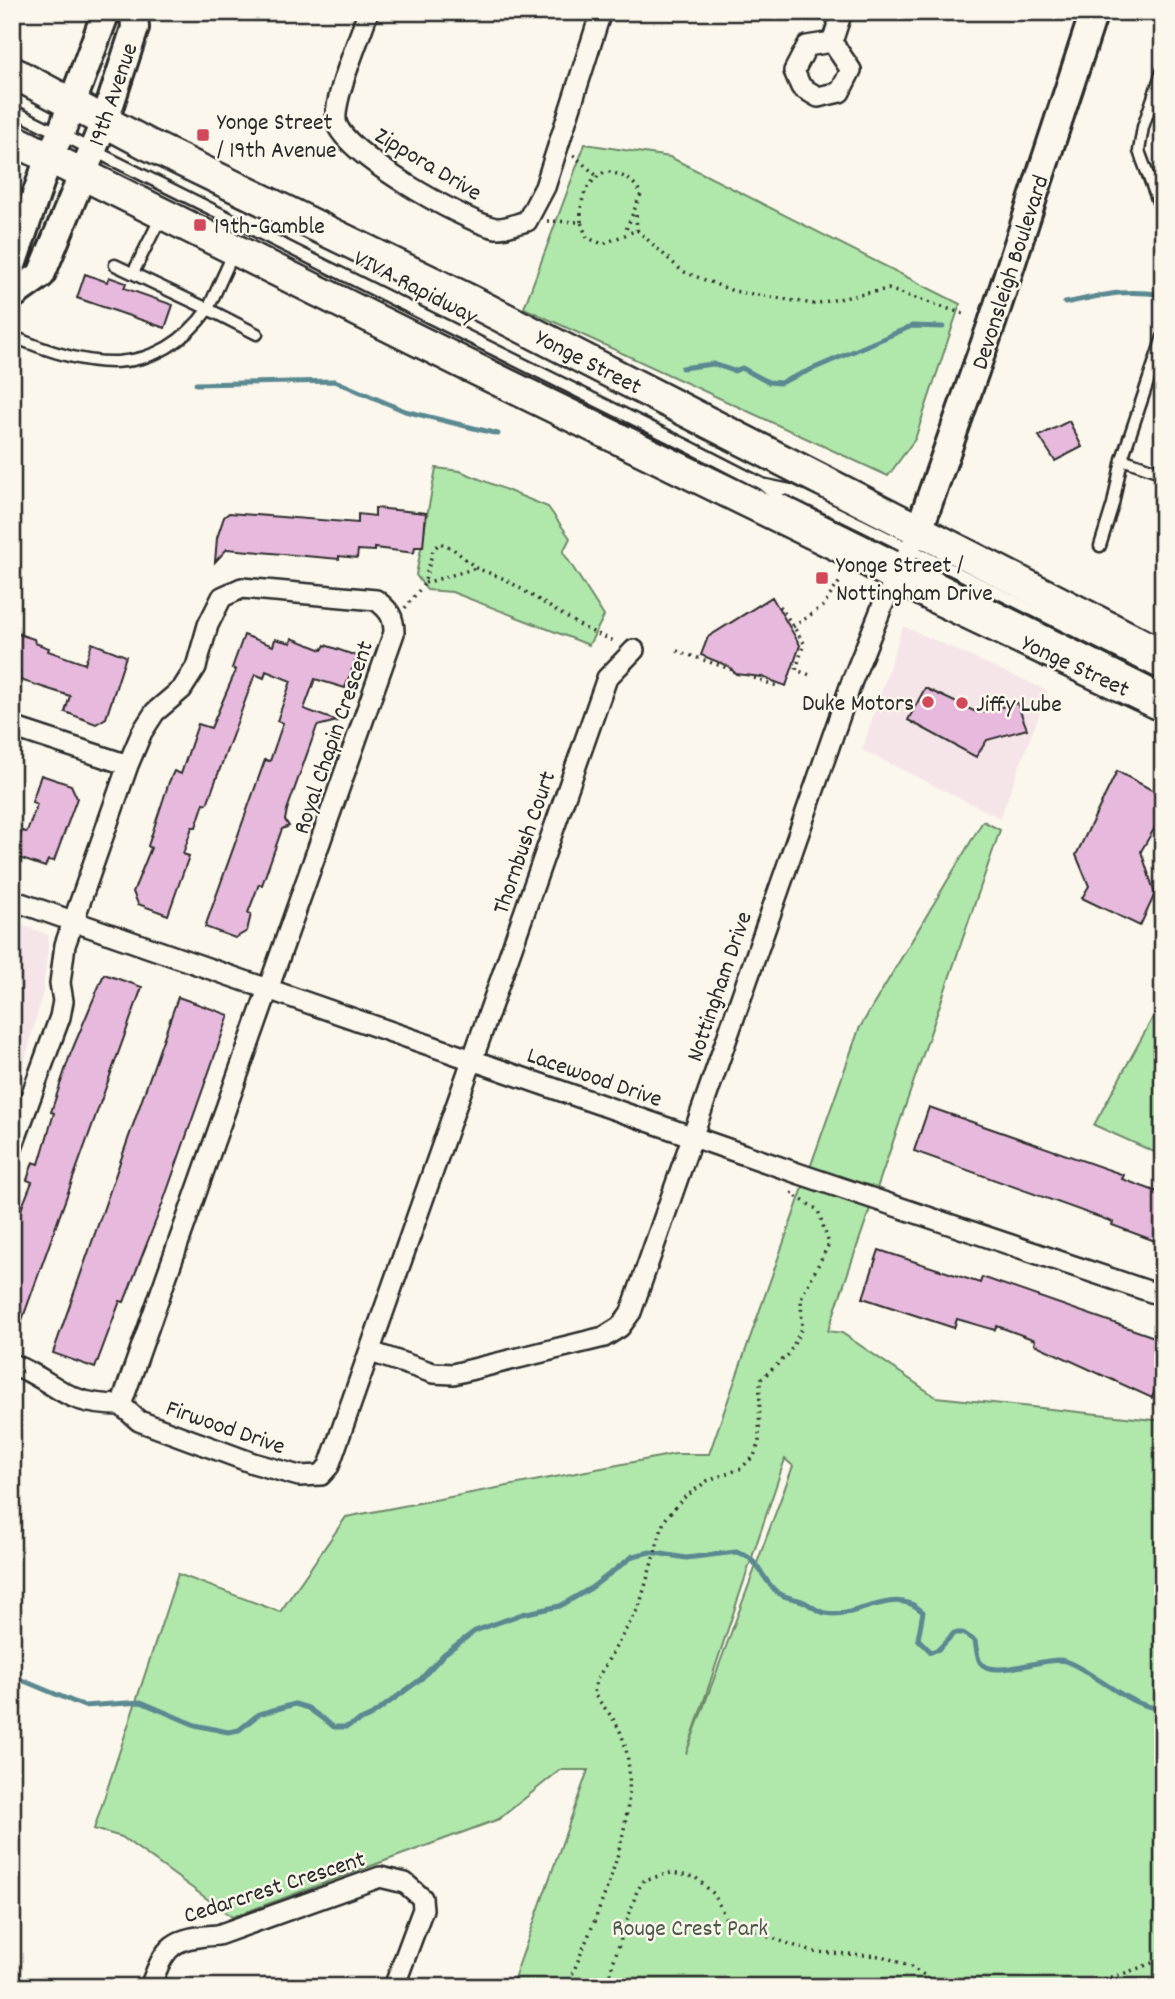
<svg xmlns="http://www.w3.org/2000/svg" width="1175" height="1999" font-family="Dekko,sans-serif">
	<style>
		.built { fill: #f5e5e8 }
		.green { fill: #b0e7ab; stroke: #6e896b; stroke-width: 2; fill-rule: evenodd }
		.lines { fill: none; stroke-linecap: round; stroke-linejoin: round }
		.stream { stroke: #5a8991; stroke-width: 5 }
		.building { fill: #e7badd; stroke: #2b2b2b; stroke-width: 2 }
		.lane-casing { stroke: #2b2b2b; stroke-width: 15 }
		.street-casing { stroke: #2b2b2b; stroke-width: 24 }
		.secondary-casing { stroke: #2b2b2b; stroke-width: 32 }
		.primary-casing { stroke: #2b2b2b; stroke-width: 35 }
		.path { stroke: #2b2b2b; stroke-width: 3.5; stroke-dasharray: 2 5; stroke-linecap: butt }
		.lane { stroke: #fbf7ec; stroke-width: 10 }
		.street { stroke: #fbf7ec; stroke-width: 19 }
		.secondary { stroke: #fbf7ec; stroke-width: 26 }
		.primary { stroke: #fbf7ec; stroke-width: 30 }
		.poi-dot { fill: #d1495b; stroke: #fbf7ec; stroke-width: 2.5 }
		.labels { text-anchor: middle; stroke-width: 5; stroke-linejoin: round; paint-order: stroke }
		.street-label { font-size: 24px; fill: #2b2b2b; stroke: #fbf7ec }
		.poi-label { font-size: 24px; fill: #2b2b2b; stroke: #fbf7ec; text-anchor: start }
		.park-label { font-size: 24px; fill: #4c5a4b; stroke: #fbf7ec }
	</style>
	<rect width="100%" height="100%" fill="#fbf7ec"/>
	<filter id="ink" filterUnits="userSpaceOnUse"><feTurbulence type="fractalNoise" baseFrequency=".0143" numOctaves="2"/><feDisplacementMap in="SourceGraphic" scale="14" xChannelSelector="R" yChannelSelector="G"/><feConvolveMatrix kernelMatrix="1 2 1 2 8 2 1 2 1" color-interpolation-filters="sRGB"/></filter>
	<g filter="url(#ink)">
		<path class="built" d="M903,626L1048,691L1000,818L862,750Z
			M12,922L49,935L43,992L18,1087L12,1085Z"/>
		<path class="green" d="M585,144L670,157L960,304L915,439L888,476L524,308Z
			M436,468L460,471L548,507L570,538L563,552L604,616L589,645L452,592L427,590L416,575Z
			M983,821L1000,830L828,1331L842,1333L936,1397L1163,1421V1987H511L588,1770H560L499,1819L232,1917L122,1837L94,1829L178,1574L280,1612L346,1517L675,1454H709L859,1029ZM785,1459L793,1466L686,1754Z
			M1163,999V1156L1094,1125Z"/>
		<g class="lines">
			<path class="stream" d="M1065,303C1105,295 1121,289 1163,295
				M682,368L713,364L734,371L742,368L768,382L780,383L912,326L943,327
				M196,384L335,381L405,411L498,434
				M12,1676L84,1706L141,1702L195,1725L228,1732L239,1730L259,1714L295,1704L308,1708L334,1727H346L372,1715L421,1679L444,1654L475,1631L522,1614L560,1606L591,1588L633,1556L650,1552L686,1558L736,1552C758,1556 762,1580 777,1592C784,1598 794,1598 802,1601C810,1604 817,1612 826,1613C858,1620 894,1584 923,1612L918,1639L931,1652L939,1649L954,1633H963L975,1641C976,1647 977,1657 980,1662C993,1681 1047,1655 1065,1661C1094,1671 1131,1710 1163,1708"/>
		</g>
		<path class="building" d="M85,274L107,282L109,277L126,283L124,288L173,305L165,328L77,298Z
			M1069,421L1082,447L1055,461L1039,436Z
			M375,508L426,513L423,547H415L414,553L375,548V551L358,550L357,558L339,556V559L227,549L215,562L217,538L224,517L229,513L358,523V514L375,516Z
			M772,597L800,645L786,686L762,677L736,674L728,666L701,655L708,637Z
			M12,632L34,639L35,643L49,648L48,651L85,664L92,643L126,656L106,718L96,724L65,712L70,696L17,679L20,673L12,670Z
			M244,635L273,646L275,639L291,643L292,638L322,650L325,645L357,656L345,688L315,679L304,709L337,721L317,726L287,810L285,820L289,826L282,829L262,885L259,884L248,913L251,914L247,931L235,938L205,927L265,760L270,761L283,723L277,721L291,681L266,671L264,678L255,674L207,804L204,803L196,827H192L183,854L189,856L168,915L138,904L133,892L151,848L148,846L169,782L174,771L181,774L198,724L211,728L236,670L232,668Z
			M925,688L978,713L1017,703L1027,729L987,740L976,757L908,720Z
			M1117,771L1163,796V814L1141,851L1155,894L1140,926L1082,898L1089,886L1076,855Z
			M41,775L71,785L77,798L54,861L48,860L45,867L13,856L22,831L27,832L37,804L32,802Z
			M104,974L142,987L12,1348V1232L32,1182L27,1180L33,1162L39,1164L54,1113L51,1112L70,1055Z
			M178,997L229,1015L162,1205L124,1302L120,1301L95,1368L53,1353Z
			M929,1107L1124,1175L1122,1179L1163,1194V1244L1112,1225L1113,1222L914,1151Z
			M879,1250L980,1283L982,1277L1163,1340V1366L1152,1398L1034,1344L1035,1340L997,1326L995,1330L957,1319L954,1328L863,1298Z"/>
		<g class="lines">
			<g class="lane-casing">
				<path id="lane" d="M1163,69L1143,127L1139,151L1163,215
					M12,110L688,446L762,484L782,500L1159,688
					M115,265L208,309L233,254
					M133,273L161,217
					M12,336C85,368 155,382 208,309L257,334
					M1122,459L1163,473
					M766,485L790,490L862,525L1163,675
					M1100,546L1113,504L1122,459L1163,337"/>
			</g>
			<g class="street-casing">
				<path id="street" d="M368,12C360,38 334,96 336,120C338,151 465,222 496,228C505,229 518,223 527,221L545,187L601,12
					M832,42L851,70L840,92L818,97L801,87L794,71L807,46Z
					M832,42L842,12
					M12,727L128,765
					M12,900L800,1174L1163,1296
					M12,1148L60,1017L63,1001L60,983L65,945L128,765L142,732L155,712L182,689L196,667L208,625L222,597L242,588L376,600C389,610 394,616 394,633L121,1405L139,1421L253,1463L299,1476L321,1475L329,1466L607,678L634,650
					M371,1352L433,1373L453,1374L604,1337L620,1327L631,1312L852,681L884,602L919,530
					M12,1364C60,1383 61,1405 121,1405
					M150,1987C166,1944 172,1938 218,1935L380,1877L405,1883L422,1898L423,1909L394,1987"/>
			</g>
			<g class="secondary-casing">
				<path id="secondary" d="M12,265L49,157L61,133L106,12
					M13,295L41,275L105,120L135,28L134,12
					M919,530L992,323L1094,12"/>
			</g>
			<g class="primary-casing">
				<path id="primary" d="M12,72L147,144L471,301L1163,655
					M12,139L467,365L849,551L936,598L1163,706"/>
			</g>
			<path class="path" d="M573,155L597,176
				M636,215L637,230
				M547,221L581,222L587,238L603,244L637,230L682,271L733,291L814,304L888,289L967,315
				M581,222C580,197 585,184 606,171C622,175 633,178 641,194L625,232
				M425,583L476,568
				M780,606L804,643L796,670L813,676
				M405,608L424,584L433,550L440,543L452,548L476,568L505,579L584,628L616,642
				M793,627L823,606L840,581
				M677,651L733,670
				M754,678L777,686L778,683
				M567,1987C595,1918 653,1802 619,1729C613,1717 602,1705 594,1694L596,1681L639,1607L664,1521L681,1500L707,1481L740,1469L754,1456L759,1443L760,1380L789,1354L802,1328L801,1298L829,1244L818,1210L792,1194L794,1189
				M605,1987L637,1891L644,1880L671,1873L695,1877L714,1894L728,1923L813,1952L882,1956L911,1967L943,1987
				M1070,1987L1120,1975L1163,1959"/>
			<use href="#lane" class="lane"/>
			<use href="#street" class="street"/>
			<use href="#secondary" class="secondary"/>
			<use href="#primary" class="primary"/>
		</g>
	</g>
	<g class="poi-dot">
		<rect x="196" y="128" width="14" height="14" rx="3.5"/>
		<rect x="193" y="218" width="14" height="14" rx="3.5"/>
		<rect x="815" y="571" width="14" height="14" rx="3.5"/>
		<circle cx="928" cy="702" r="7"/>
		<circle cx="962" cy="703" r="7"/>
	</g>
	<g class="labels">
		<g class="street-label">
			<text transform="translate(112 94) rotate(-71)" y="8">19th Avenue</text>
			<text transform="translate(429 163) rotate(31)" y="8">Zippora Drive</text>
			<text transform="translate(1009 272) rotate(-72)" y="8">Devonsleigh Boulevard</text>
			<text transform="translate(416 286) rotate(27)" y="8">VIVA Rapidway</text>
			<text transform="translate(589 361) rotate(27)" y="8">Yonge Street</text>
			<text transform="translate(1076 665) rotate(25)" y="8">Yonge Street</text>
			<text transform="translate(332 737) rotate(-71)" y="8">Royal Chapin Crescent</text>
			<text transform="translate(523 842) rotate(-71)" y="8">Thornbush Court</text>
			<text transform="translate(718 986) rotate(-71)" y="8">Nottingham Drive</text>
			<text transform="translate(595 1076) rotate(19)" y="8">Lacewood Drive</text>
			<text transform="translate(226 1426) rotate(19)" y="8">Firwood Drive</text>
			<text transform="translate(274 1886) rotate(-18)" y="8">Cedarcrest Crescent</text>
		</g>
		<g class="poi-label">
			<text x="217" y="129">Yonge Street<tspan x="217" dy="28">/ 19th Avenue</tspan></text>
			<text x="214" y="233">19th-Gamble</text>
			<text x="836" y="572">Yonge Street /<tspan x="836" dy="28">Nottingham Drive</tspan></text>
			<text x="914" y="710" text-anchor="end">Duke Motors</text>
			<text x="976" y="711">Jiffy Lube</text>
		</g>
		<g class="park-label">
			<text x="690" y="1935">Rouge Crest Park</text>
		</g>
	</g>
	<rect width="1175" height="1999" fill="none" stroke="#fbf7ec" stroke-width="42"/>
	<rect x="21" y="21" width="1133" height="1957" fill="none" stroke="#2b2b2b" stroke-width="2.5" filter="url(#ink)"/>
</svg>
